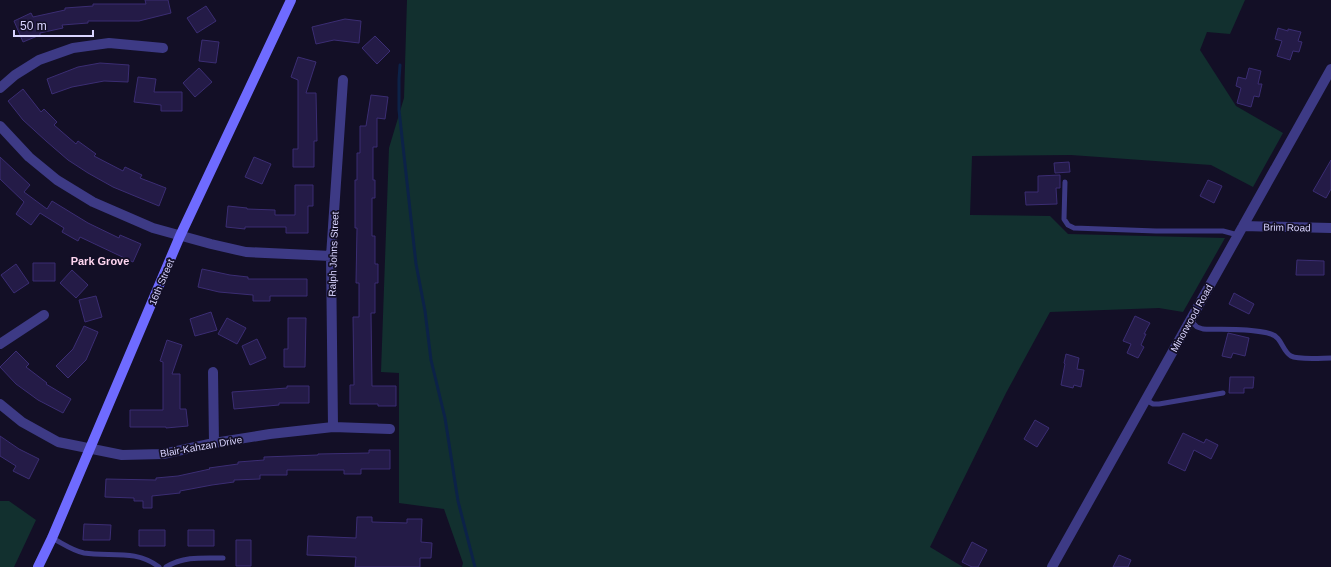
<svg xmlns="http://www.w3.org/2000/svg" width="1331" height="567" font-family="Arial,sans-serif">
	<style>
		.green { fill: #12302f }
		.lines { fill: none; stroke-linecap: round; stroke-linejoin: round }
		.stream { stroke: #0c2248; stroke-width: 3 }
		.building { fill: #241b47; stroke: #3b2d73 }
		.lane { stroke: #3d3a85; stroke-width: 5 }
		.street { stroke: #3d3a85; stroke-width: 10 }
		.secondary { stroke: #6f6bff; stroke-width: 10 }
		.labels { text-anchor: middle; stroke-width: 3.5; stroke-linejoin: round; paint-order: stroke }
		.street-label { font-size: 10px; fill: #d9d4ff; stroke: #130f26 }
		.neighbourhood-label { font-size: 11px; font-weight: bold; fill: #ffd6f0; stroke: #130f26 }
	</style>
	<rect width="100%" height="100%" fill="#130f26"/>
	<path class="green" d="M407,0H1245L1230,34L1207,32L1200,50L1236,106L1283,133L1253,187L1211,165L1071,155L972,156L970,215L1050,216L1068,234L1225,238L1183,312L1159,308L1050,312L1006,393L930,547L963,567H462L463,563L444,509L399,503V373L381,372L389,148L404,98Z
		M0,501H9L36,520L14,567H0Z"/>
	<g class="lines">
		<path class="stream" d="M400,65L399,79V110L416,264L425,311L431,360L445,418L458,501L475,567"/>
	</g>
	<path class="building" d="M145,0H168L171,13L139,21H88V23L62,25L63,28L40,33V35L23,42L14,21L31,13L33,17L65,10V8L93,6V4H146Z
		M206,6L216,21L197,33L187,18Z
		M345,19L361,21L359,43L334,40L316,44L312,27Z
		M1278,28L1288,31V29L1301,32L1298,41L1302,42L1299,52L1293,51L1290,60L1277,56L1282,41L1275,39Z
		M375,36L390,51L377,64L362,48Z
		M202,40L219,42L216,63L199,61Z
		M298,57L316,62L306,93H316L317,141H314V167H293V149H298V80L291,77Z
		M100,63L129,65L128,82L104,81L72,87L52,94L47,79L78,67Z
		M199,68L212,82L195,97L183,83Z
		M1249,68L1261,71L1258,84H1262L1259,97L1254,96L1251,107L1237,103L1241,88L1236,86L1238,77L1246,79Z
		M138,77L156,79L154,92H182V111H161V105L134,102Z
		M23,89L41,112L44,109L57,122L54,125L76,144L78,141L96,154L94,156L123,171L125,167L142,175L140,178L166,188L159,206L113,187L88,173L68,160L46,141L23,120L8,101Z
		M371,95L388,97L385,119L377,118V147H373V180H375V198H372V236H375V264H378V283H375V313H371L372,386H396V406H378V404H350V385H354L353,317H359V283H356L357,228H355V180H357V153H360V126H366Z
		M0,157L30,185L24,192L47,209L52,201L88,223L119,238L120,235L141,244L133,262L80,237L78,241L62,232L64,228L40,213L31,225L16,214L24,202L0,179Z
		M254,157L271,164L262,184L245,177Z
		M1331,160V189L1326,198L1313,191Z
		M1069,162L1070,172L1055,173L1054,163Z
		M1060,175V188H1056L1057,204L1026,205L1025,192H1038V176Z
		M1208,180L1222,186L1214,203L1200,196Z
		M295,185H313V206H308V233H286V227H245V229L226,227L228,206L247,208V209L275,210V215H295Z
		M1297,260L1324,261V275H1296Z
		M33,263H55V281H33Z
		M16,264L29,283L14,293L1,275Z
		M202,269L230,275L248,277V279H307V296H270V301H253V295L219,292L198,287Z
		M72,270L88,285L76,298L60,283Z
		M1234,293L1254,304L1249,314L1229,304Z
		M96,296L102,317L85,322L79,300Z
		M211,312L217,330L195,336L190,319Z
		M1135,316L1150,323L1144,334H1146L1141,345L1144,347L1138,358L1127,353L1131,344L1123,341Z
		M227,318L246,328L237,344L218,334Z
		M288,318H306L305,367H284V349H288Z
		M84,326L98,332L86,360L68,378L56,366L73,349Z
		M1228,333L1249,338L1245,356L1233,353L1231,358L1222,356Z
		M257,339L266,358L250,365L242,346Z
		M167,340L182,345L172,374H180V409H186L188,426L166,428V427H130V410H163V362L160,361Z
		M16,351L29,364L26,367L47,383L46,384L71,399L63,413L38,400L16,384L0,367Z
		M1066,354L1079,358L1077,369L1084,370L1081,387L1074,385L1073,388L1061,385L1065,364L1064,363Z
		M1230,377H1254L1253,388H1244V393H1229Z
		M287,386H309V403H279V405L234,409L232,392L287,388Z
		M1035,420L1049,428L1037,447L1024,439Z
		M1183,433L1204,443L1206,439L1218,445L1211,459L1194,450L1185,471L1168,463Z
		M0,436L19,449L39,459L29,479L13,471L16,466L0,456Z
		M369,450H390V469H361V474H344V470H287V475H260V479L234,480V482L212,485L180,491V493L152,496V508H143V501H134V498L105,497L106,479L156,480V478L178,476L210,469L209,468L238,464V462L264,460V457L318,455V454L369,453Z
		M357,517H372V522L407,523V519H422L421,542L432,543L431,558H420V567H355L356,557L307,555L308,536L356,538Z
		M84,524L111,525L110,540H83Z
		M139,530H165V546H139Z
		M188,530H214V546H188Z
		M236,540H251V566H236Z
		M972,542L987,550L978,567H972L962,562Z
		M1119,555L1131,560L1128,567H1113Z"/>
	<g class="lines">
		<path class="lane" d="M1065,182L1064,219L1068,225L1074,228L1156,231H1223L1238,235
			M1190,320L1197,327L1203,329C1225,330 1250,328 1271,334C1282,337 1282,351 1291,356C1298,360 1322,358 1331,358
			M1146,400L1153,404H1159L1223,393
			M52,538C62,543 73,551 84,553C110,557 136,549 159,567
			M166,567C184,556 203,558 223,558"/>
		<path class="street" d="M0,88L15,75L39,60L73,48L109,43L163,48
			M0,126L29,157L57,180L93,202L153,228L211,244L246,252L331,256
			M1243,226L1331,228
			M0,344L44,315
			M213,372L214,443
			M0,404L22,422L58,442L122,455L163,454L214,443L270,434L333,427L390,429
			M333,427L331,256L343,80
			M1052,567L1331,69"/>
		<path class="secondary" d="M38,567L52,538L180,236L291,0"/>
	</g>
	<g class="labels">
		<g class="street-label">
			<text transform="translate(1287 227) rotate(1)" y="4">Brim Road</text>
			<text transform="translate(333 254) rotate(-88)" y="4">Ralph Johns Street</text>
			<text transform="translate(161 282) rotate(-67)" y="4">16th Street</text>
			<text transform="translate(1191 318) rotate(-61)" y="4">Minorwood Road</text>
			<text transform="translate(201 446) rotate(-10)" y="4">Blair-Kahzan Drive</text>
		</g>
		<g class="neighbourhood-label">
			<text x="100" y="265">Park Grove</text>
		</g>
	</g>
	<path d="M14 30v6h79v-6" fill="none" stroke="#d9d4ff" stroke-width="2"/>
	<text x="20" y="30" font-size="12" fill="#d9d4ff" stroke="#130f26" stroke-width="3" paint-order="stroke">50 m</text>
</svg>
